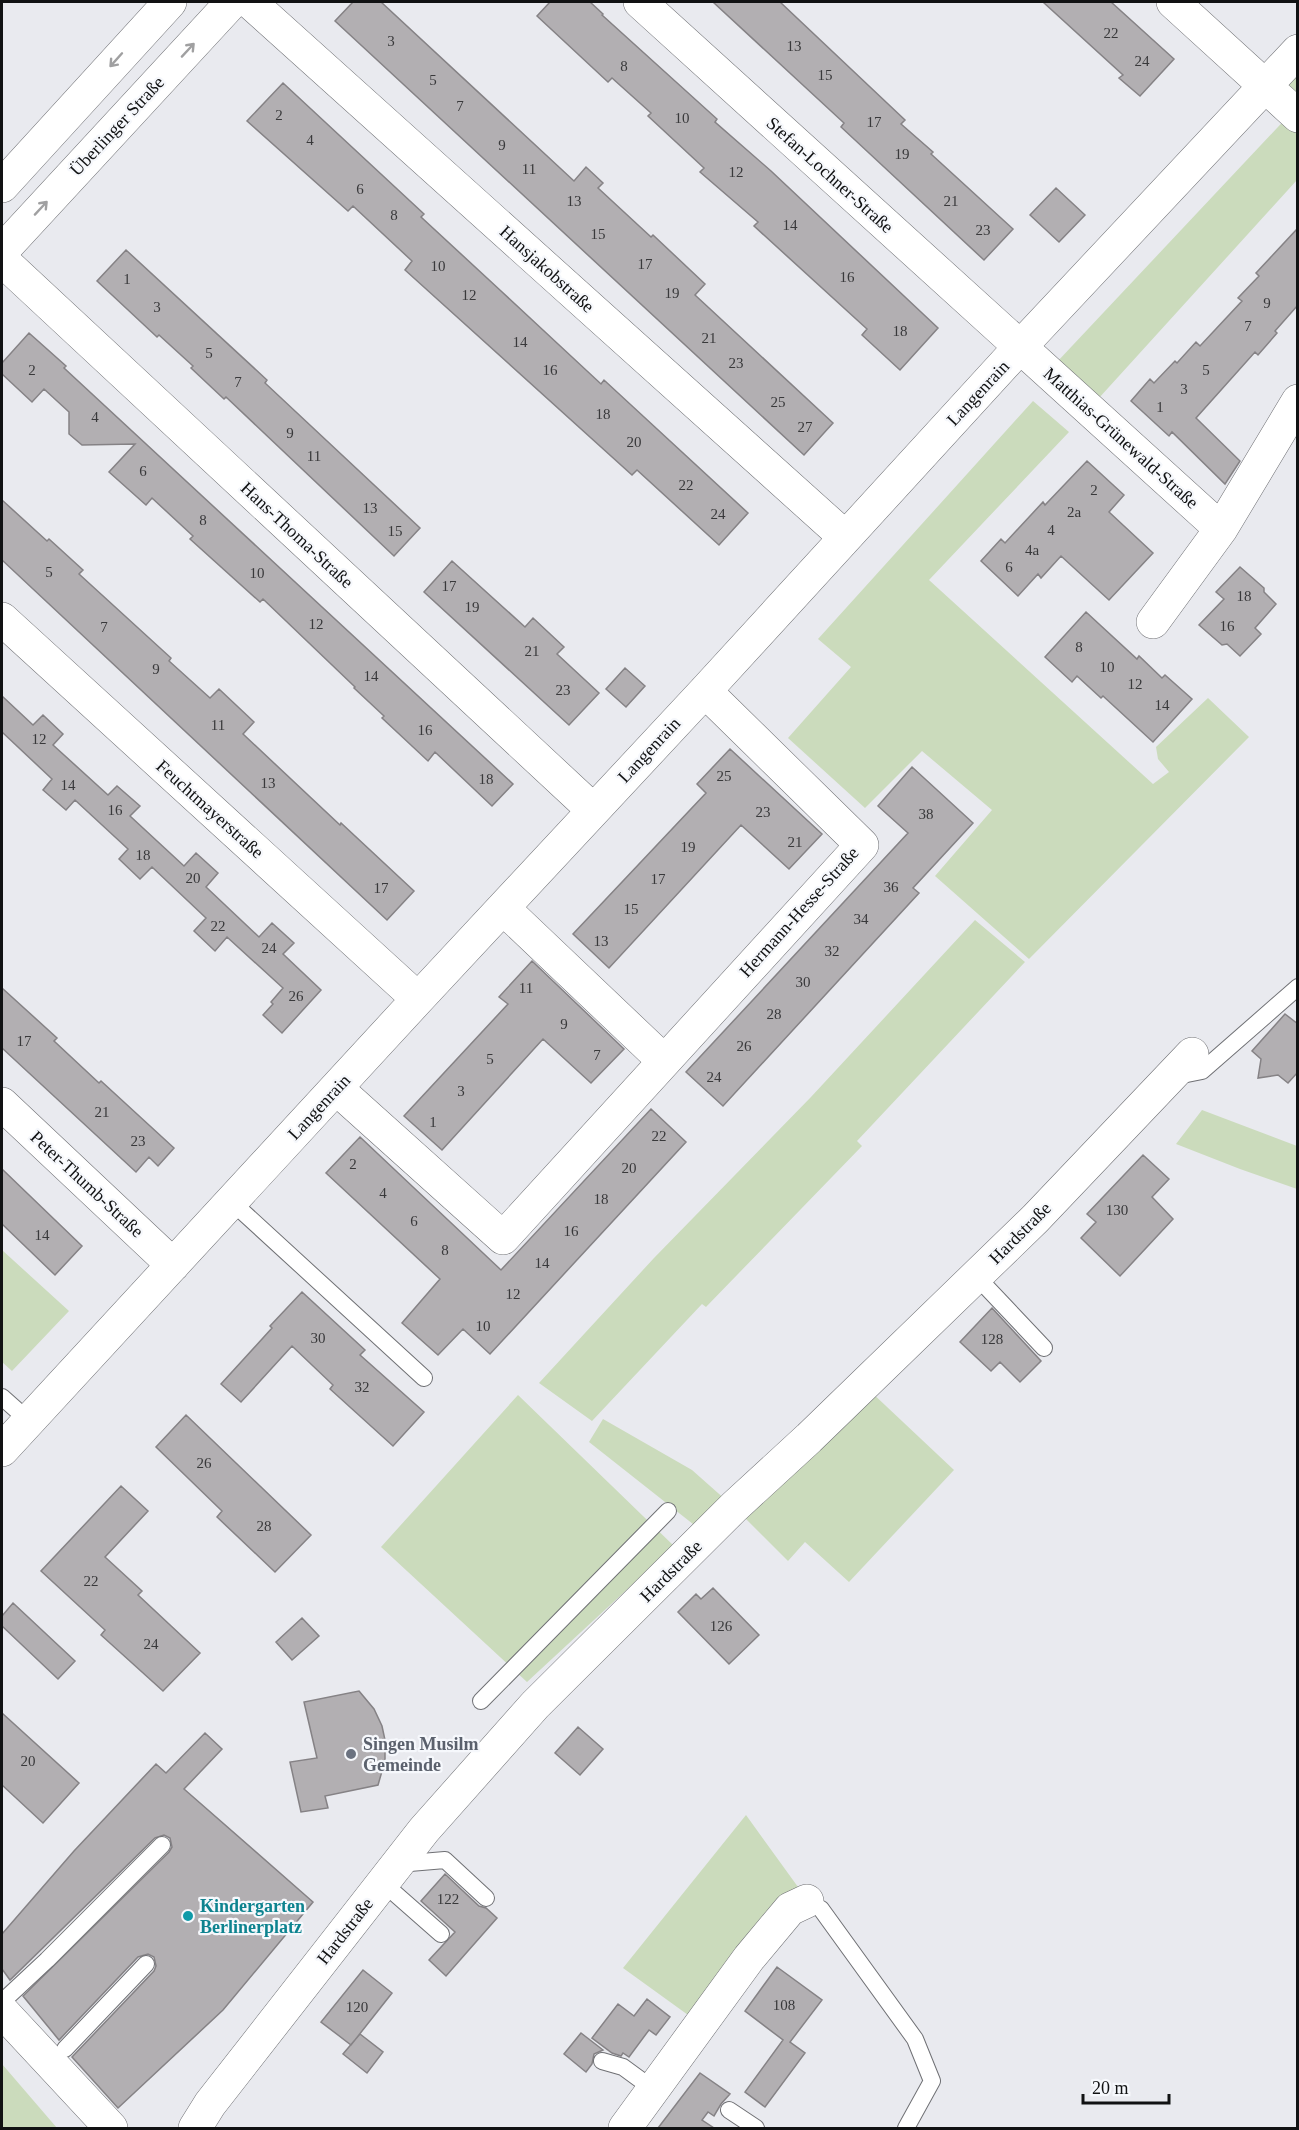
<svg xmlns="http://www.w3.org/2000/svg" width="1299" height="2130" font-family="Georgia,serif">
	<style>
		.green { fill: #cbdbbc }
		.building { fill: #b2afb2; stroke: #858285; stroke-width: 1.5 }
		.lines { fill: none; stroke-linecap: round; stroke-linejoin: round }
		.lane-casing { stroke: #6f7074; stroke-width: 18 }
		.street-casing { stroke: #6f7074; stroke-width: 34 }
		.secondary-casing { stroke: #6f7074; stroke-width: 34 }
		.lane { stroke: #fff; stroke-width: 16 }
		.street { stroke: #fff; stroke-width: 33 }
		.secondary { stroke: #fff; stroke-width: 33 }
		.oneway { stroke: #a0a0a1 }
		.worship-dot { fill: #6b7280; stroke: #f6f8fc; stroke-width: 2 }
		.culture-dot { fill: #0f9aa8; stroke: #f6f8fc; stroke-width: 2 }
		.labels { text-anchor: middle; stroke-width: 4.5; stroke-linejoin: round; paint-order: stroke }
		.number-label { font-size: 15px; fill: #39393b }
		.street-label { font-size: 18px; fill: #111213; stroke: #f6f8fc }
		.worship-label { font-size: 18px; font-weight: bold; fill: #5b616d; stroke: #f6f8fc; text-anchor: start }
		.culture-label { font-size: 18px; font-weight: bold; fill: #0d838f; stroke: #f6f8fc; text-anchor: start }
	</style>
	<rect width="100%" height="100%" fill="#e9eaef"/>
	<path class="green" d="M1297,76V180L1099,398L1057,362L1292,112L1277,98Z
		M1033,401L1069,432L929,580L1153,784L1169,772L1158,759L1156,747L1208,698L1249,737L1029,959L935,876L992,810L922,751L865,808L788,738L851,667L818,639Z
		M975,920L1025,962L857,1141L862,1146L706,1307L702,1304L592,1421L539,1383L654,1258L811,1097Z
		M1202,1110L1297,1146V1189L1240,1169L1176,1144Z
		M2,1250L69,1311L12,1371L2,1362Z
		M869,1390L954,1470L849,1582L805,1542L788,1561L742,1515Z
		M518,1395L674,1546L527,1682L381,1547Z
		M603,1419L692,1470L727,1501L698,1528L589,1442Z
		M746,1815L798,1887L695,2020L623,1968Z
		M2,2064L57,2128H2Z"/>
	<path class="building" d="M353,2H381L574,181L586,167L603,183L598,188L651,237L653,235L705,284L695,295L833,423L804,455L335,21Z
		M550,2H590L603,14L602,15L717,119L715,122L771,171L938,328L900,370L862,335L867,329L754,226L758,222L700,172L704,168L648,116L651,113L612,78L608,82L537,16Z
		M713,2H780L905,120L901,124L933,152L931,154L1013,229L984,260L841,127L844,123Z
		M1043,2H1111L1174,59L1140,96L1119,78L1123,75Z
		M283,83L424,214L421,217L501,291L601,384L604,380L748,513L719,545L637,470L632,475L405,270L412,261L353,206L348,211L247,121Z
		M1056,188L1085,215L1059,242L1030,215Z
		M1298,228V305L1275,331L1277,333L1258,355L1255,352L1196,418L1240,461L1225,484L1172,432L1169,436L1131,401L1150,379L1154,383L1175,361L1177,363L1196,342L1200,346L1242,301L1238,298L1259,276L1256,273Z
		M126,250L267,380L265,383L420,528L394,556L226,397L224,399L208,384L191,368L193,366L159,335L157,337L97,281Z
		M29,333L66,366L64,368L513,784L492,806L435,752L428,761L382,718L384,716L354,688L355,687L263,599L260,602L190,539L193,536L152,498L146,505L109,472L135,444L82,445L69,434V412L44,389L32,402L2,374V363Z
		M1087,461L1124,495L1109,512L1153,553L1109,600L1061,556L1041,578L1038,574L1018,596L981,561L1001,539L1005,543L1043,502L1045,505Z
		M2,500L47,541L49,539L83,570L79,574L171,658L169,661L210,698L219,689L254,722L243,734L340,825L341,823L414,891L387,920L2,560Z
		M452,561L525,627L533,618L564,647L557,654L599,693L569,725L424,592Z
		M1240,567L1264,588V592L1276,604L1255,628L1261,634L1240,656L1227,644L1222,645L1199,625L1224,599L1216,592Z
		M1086,612L1137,659L1139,656L1162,678L1165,675L1192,699L1153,742L1103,696L1101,698L1077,676L1072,682L1045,657Z
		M625,668L645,686L626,707L606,689Z
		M2,696L33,725L43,715L63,734L53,745L108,795L117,786L140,806L130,816L184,866L196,853L218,873L206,887L259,937L272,923L294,943L283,954L321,990L282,1033L263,1015L273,1004L271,1002L283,988L227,937L215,951L194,931L206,918L152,867L140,879L119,859L128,849L75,800L66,810L43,790L52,779L2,732Z
		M730,749L822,834L789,869L741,825L609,968L573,934L706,793L697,784Z
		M912,767L973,823L913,888L919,893L723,1106L686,1072L908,833L878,806Z
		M532,961L624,1049L591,1083L543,1039L442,1150L404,1116L508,1004L499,997Z
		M2,988L57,1038L54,1041L99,1083L101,1081L174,1148L158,1166L149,1157L136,1172L2,1048Z
		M1285,1014L1298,1024V1072L1288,1083L1278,1075L1258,1078L1261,1059L1252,1051Z
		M651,1109L686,1142L490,1354L463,1329L438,1355L402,1323L440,1279L326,1173L360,1137L501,1270Z
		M1143,1155L1169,1179L1152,1197L1173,1219L1120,1276L1081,1238L1096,1222L1087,1214Z
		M2,1169L82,1246L55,1275L2,1224Z
		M302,1292L365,1350L360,1355L424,1412L393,1446L330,1389L333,1385L292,1346L241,1402L221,1384L272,1328L270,1326Z
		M992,1308L1041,1361L1020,1382L1000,1362L991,1371L960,1342Z
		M186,1415L311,1535L275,1572L217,1517L222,1511L156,1447Z
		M121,1486L148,1511L105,1557L142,1591L138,1595L200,1653L163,1691L101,1635L105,1630L41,1571Z
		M713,1588L759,1635L729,1664L678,1612L696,1594L701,1599Z
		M13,1603L75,1661L58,1679L2,1626V1616Z
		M302,1618L319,1636L292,1660L276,1642Z
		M359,1691L374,1709L382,1726L385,1740V1761L378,1785L325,1796L328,1808L301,1812L290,1762L317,1758L304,1702Z
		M2,1713L79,1783L43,1823L2,1785Z
		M578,1727L603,1749L580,1775L555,1753Z
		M205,1733L222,1749L184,1789L313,1902L223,2010L118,2108L72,2057L154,1971L156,1966L154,1957L148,1954L138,1957L59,2040L23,1996L169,1852L172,1847L170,1838L164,1835L155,1838L10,1980L2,1969V1934L74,1851L156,1764L166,1773Z
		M445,1874L479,1906L486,1908L497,1918L446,1976L429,1960L455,1932L421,1901Z
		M777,1967L822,2000L790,2042L805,2053L765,2107L745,2092L783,2040L745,2011Z
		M363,1970L392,1993L351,2045L321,2022Z
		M647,1999L670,2017L656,2035L649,2030L629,2057L623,2053L621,2056L612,2053L592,2038L618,2004L634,2016Z
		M581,2033L603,2050L594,2054L592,2064L586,2072L564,2054Z
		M360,2034L383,2052L367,2073L343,2054Z
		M700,2073L730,2094L721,2104L714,2116L708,2112L702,2120L714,2128H658Z"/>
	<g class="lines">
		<g class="lane-casing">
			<path id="lane" d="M1177,1076L1202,1071L1298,987
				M232,1202L424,1378
				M976,1276L1044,1348
				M2,1397L29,1421
				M481,1701L668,1511
				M398,1864L445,1860L486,1898
				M383,1883L441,1934
				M807,1901L821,1909L915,2039L932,2081L906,2128
				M2,2002L47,1960L162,1845
				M65,2049L146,1964
				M602,2061L623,2067L653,2089
				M729,2110L756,2128"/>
		</g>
		<g class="street-casing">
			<path id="street" d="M250,2L845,537
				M640,2L1221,529
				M1173,2L1298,116
				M2,260L593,810
				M2,619L418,999
				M1153,622L1221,529L1298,401
				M503,908L664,1061
				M336,1088L503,1238L862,845L705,691
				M2,1104L173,1265
				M2,1450L418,999L705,691L1020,347L1298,51
				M195,2128L210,2104L424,1830L535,1705L734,1507L809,1438L1035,1219L1192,1054
				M625,2128L749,1958L790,1909L807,1901"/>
		</g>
		<g class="secondary-casing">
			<path id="secondary" d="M2,186L170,2
				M2,251L232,2
				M2,2011L111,2128"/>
		</g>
		<use href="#lane" class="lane"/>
		<use href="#street" class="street"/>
		<use href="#secondary" class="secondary"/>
	</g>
	<defs><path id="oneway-shaft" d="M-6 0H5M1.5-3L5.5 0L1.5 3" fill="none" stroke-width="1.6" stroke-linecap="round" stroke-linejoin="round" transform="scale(1.5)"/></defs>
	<g class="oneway">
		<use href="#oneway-shaft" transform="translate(188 50) rotate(-47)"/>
		<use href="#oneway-shaft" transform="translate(116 60) rotate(132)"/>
		<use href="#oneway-shaft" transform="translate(41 208) rotate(-47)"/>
	</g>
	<circle class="worship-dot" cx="351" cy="1754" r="6"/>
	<circle class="culture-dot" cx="188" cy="1916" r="6"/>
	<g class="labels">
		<g class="number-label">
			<text x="1111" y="38">22</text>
			<text x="391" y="46">3</text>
			<text x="794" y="51">13</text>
			<text x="1142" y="66">24</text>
			<text x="624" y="71">8</text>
			<text x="825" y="80">15</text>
			<text x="433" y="85">5</text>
			<text x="460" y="111">7</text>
			<text x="279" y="120">2</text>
			<text x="682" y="123">10</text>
			<text x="874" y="127">17</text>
			<text x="310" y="145">4</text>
			<text x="502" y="150">9</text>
			<text x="902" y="159">19</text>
			<text x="529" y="174">11</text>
			<text x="736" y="177">12</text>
			<text x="360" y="194">6</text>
			<text x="574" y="206">13</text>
			<text x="951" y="206">21</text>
			<text x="394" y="220">8</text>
			<text x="790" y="230">14</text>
			<text x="983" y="235">23</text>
			<text x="598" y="239">15</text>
			<text x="645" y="269">17</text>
			<text x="438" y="271">10</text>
			<text x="847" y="282">16</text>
			<text x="127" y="284">1</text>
			<text x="672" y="298">19</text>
			<text x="469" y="300">12</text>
			<text x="1267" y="308">9</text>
			<text x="157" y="312">3</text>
			<text x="1248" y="331">7</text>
			<text x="900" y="336">18</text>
			<text x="709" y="343">21</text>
			<text x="520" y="347">14</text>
			<text x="209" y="358">5</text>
			<text x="736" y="368">23</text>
			<text x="32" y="375">2</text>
			<text x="550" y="375">16</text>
			<text x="1206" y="375">5</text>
			<text x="238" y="387">7</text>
			<text x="1184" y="394">3</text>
			<text x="778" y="407">25</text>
			<text x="1160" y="412">1</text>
			<text x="603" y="419">18</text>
			<text x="95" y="422">4</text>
			<text x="805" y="432">27</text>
			<text x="290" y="438">9</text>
			<text x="634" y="447">20</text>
			<text x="314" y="461">11</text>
			<text x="143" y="476">6</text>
			<text x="686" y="490">22</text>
			<text x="1094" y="495">2</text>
			<text x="370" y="513">13</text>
			<text x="1074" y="517">2a</text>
			<text x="718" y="519">24</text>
			<text x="203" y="525">8</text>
			<text x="1051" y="535">4</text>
			<text x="395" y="536">15</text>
			<text x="1032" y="555">4a</text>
			<text x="1009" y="572">6</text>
			<text x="49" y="577">5</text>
			<text x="257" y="578">10</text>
			<text x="449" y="591">17</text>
			<text x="1244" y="601">18</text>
			<text x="472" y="612">19</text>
			<text x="316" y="629">12</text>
			<text x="1227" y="631">16</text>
			<text x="104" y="632">7</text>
			<text x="1079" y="652">8</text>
			<text x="532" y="656">21</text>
			<text x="1107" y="672">10</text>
			<text x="156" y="674">9</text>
			<text x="371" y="681">14</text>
			<text x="1135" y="689">12</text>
			<text x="563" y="695">23</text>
			<text x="1162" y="710">14</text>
			<text x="218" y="730">11</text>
			<text x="425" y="735">16</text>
			<text x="39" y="744">12</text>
			<text x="724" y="781">25</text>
			<text x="486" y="784">18</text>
			<text x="268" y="788">13</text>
			<text x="68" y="790">14</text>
			<text x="115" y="815">16</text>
			<text x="763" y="817">23</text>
			<text x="926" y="819">38</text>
			<text x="795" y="847">21</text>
			<text x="688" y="852">19</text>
			<text x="143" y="860">18</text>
			<text x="193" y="883">20</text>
			<text x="658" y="884">17</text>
			<text x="891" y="892">36</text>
			<text x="381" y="893">17</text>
			<text x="631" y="914">15</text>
			<text x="861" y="924">34</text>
			<text x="218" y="931">22</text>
			<text x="601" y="946">13</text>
			<text x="269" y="953">24</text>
			<text x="832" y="956">32</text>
			<text x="803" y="987">30</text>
			<text x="526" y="993">11</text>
			<text x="296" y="1001">26</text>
			<text x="774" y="1019">28</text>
			<text x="564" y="1029">9</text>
			<text x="24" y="1046">17</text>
			<text x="744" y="1051">26</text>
			<text x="597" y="1060">7</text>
			<text x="490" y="1064">5</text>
			<text x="714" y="1082">24</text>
			<text x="461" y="1096">3</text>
			<text x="102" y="1117">21</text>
			<text x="433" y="1127">1</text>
			<text x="659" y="1141">22</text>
			<text x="138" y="1146">23</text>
			<text x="353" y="1169">2</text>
			<text x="629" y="1173">20</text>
			<text x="383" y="1198">4</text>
			<text x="601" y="1204">18</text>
			<text x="1117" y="1215">130</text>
			<text x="414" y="1226">6</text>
			<text x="571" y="1236">16</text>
			<text x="42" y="1240">14</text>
			<text x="445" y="1255">8</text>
			<text x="542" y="1268">14</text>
			<text x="513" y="1299">12</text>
			<text x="483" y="1331">10</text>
			<text x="318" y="1343">30</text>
			<text x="992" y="1344">128</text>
			<text x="362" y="1392">32</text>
			<text x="204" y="1468">26</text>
			<text x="264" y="1531">28</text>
			<text x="91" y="1586">22</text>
			<text x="721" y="1631">126</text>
			<text x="151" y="1649">24</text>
			<text x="28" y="1766">20</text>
			<text x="448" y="1904">122</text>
			<text x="784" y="2010">108</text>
			<text x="357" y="2012">120</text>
		</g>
		<g class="street-label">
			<text transform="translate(117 126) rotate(-47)" y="6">Überlinger Straße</text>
			<text transform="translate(830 175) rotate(42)" y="6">Stefan-Lochner-Straße</text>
			<text transform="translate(547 269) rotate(42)" y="6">Hansjakobstraße</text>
			<text transform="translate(978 393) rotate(-47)" y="6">Langenrain</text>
			<text transform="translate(1121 438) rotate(42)" y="6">Matthias-Grünewald-Straße</text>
			<text transform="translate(297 535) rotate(43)" y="6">Hans-Thoma-Straße</text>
			<text transform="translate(649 750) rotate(-47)" y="6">Langenrain</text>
			<text transform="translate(210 809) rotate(42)" y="6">Feuchtmayerstraße</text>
			<text transform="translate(799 912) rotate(-48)" y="6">Hermann-Hesse-Straße</text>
			<text transform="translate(319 1107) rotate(-47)" y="6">Langenrain</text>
			<text transform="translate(87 1184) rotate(43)" y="6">Peter-Thumb-Straße</text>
			<text transform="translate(1020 1233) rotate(-45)" y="6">Hardstraße</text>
			<text transform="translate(671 1571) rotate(-45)" y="6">Hardstraße</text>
			<text transform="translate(345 1931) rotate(-52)" y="6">Hardstraße</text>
		</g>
		<g class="worship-label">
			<text x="363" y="1750">Singen Musilm<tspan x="363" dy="21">Gemeinde</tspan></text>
		</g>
		<g class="culture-label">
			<text x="200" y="1912">Kindergarten<tspan x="200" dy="21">Berlinerplatz</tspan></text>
		</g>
	</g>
	<rect width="1299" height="2130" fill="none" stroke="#111213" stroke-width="6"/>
	<path d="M1083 2094v9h86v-9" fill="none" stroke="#111213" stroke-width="3"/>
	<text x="1092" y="2094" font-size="18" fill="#111213" stroke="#f6f8fc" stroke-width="4.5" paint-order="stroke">20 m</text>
</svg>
